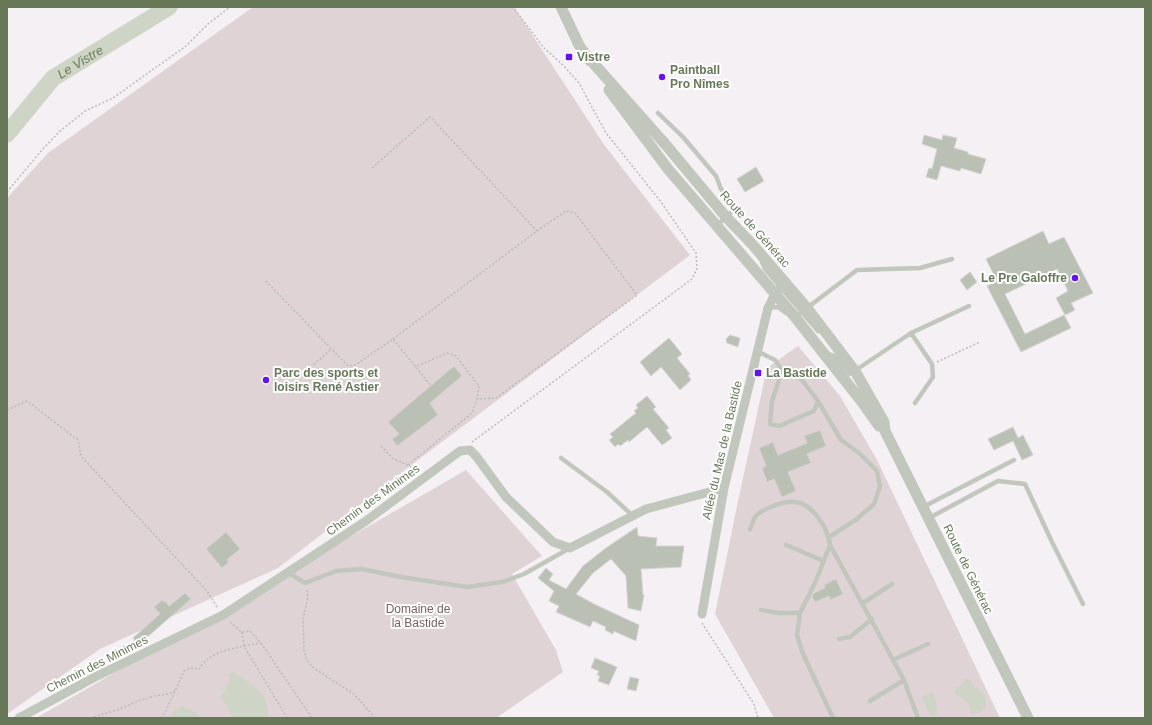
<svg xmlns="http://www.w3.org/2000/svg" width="1152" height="725" font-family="Arial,sans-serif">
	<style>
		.green { fill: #dfd3d6 }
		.water { fill: #ced4c6 }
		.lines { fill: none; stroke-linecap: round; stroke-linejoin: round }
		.river { stroke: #ced4c6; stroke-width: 17 }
		.building { fill: #bbc0b5; stroke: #d5d3d5 }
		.path { stroke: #b9bdb6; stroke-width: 1.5; stroke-dasharray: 2 2; stroke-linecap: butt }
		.service { stroke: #c2c7be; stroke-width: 4.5 }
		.minor { stroke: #c2c7be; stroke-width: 9 }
		.tertiary { stroke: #c2c7be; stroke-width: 11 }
		.poi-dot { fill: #6512f3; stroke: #fff; stroke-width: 1.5 }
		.labels { text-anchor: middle; stroke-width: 4; stroke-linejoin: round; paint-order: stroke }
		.poi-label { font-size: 12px; font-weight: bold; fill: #667858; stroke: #fff; text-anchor: start }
		.street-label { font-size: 12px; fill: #667858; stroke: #fff }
		.park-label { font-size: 12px; fill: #7a6062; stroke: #fff }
		.water-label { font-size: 13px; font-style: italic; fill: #6c7b58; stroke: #fff }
	</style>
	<rect width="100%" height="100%" fill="#f5f0f4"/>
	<path class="green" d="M253,7H514L605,146L690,255L410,466L278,568L100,649L7,714V198L48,153Z
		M798,346L840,396L877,460L1000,718H774L715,614L738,501L767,368Z
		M466,470L542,556L512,574L556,650L563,672L496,718H36Z"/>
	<path class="water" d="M234,672C254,687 268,690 268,718H233L225,703L220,696C228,689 230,685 229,674Z
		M964,679L971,680L974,687C982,692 987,696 986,707C982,712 978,714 971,714C971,704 966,699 957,696L955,692L956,688L962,685Z
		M933,692L937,704L936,705L937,714L934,716L930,715L922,697Z
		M183,706L196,713L198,718H168L177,709Z"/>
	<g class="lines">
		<path class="river" id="s1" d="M7,134L53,78L169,7"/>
	</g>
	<path class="building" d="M924,135L942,140L943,135L957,138L954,148L968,152V154L986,159L981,174L961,168L960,171L941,166L937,180L926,177L929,168L932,169L937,149L922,144Z
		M756,167L764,181L745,192L737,179Z
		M1043,231L1049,244L1064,237L1093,293L1071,303L1075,310L1065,315L1056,298L1068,291L1057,269L1005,294L1025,334L1064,315L1071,328L1021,352L987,286L997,281L986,259Z
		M970,272L977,282L967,290L960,280Z
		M730,335L740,338L738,347L727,343L726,339Z
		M669,338L682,354L677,358L690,374L688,375L691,380L680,390L661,367L651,376L640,362Z
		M454,366L462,376L430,403L438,415L397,446L392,439L399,434L388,422Z
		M647,396L656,407L653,409L669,428L666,430L672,438L662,445L647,427L629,442L628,440L620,446L618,444L615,447L609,440L613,437L610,434L636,413L634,411L638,408L636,405Z
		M1013,427L1018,438L1023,435L1033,455L1022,460L1013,441L994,450L988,439Z
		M820,430L826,446L807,454L811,463L788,472L796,491L782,497L774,479L767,482L762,468L766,466L759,448L773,442L778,455L807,443L804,436Z
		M637,527L638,536L657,538L656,546H684L681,567L641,569L643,595H644L641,611L628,608L626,576L611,559L593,573L576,594L594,604L639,625L636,641L614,631L613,634L605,630L606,627L593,621L590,627L556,612L559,606L549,601L554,591L538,578L546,568L553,574L549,580L566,589L583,566L606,548Z
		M226,532L240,549L227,560L229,562L222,568L206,549Z
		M836,579L843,594L830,600L829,596L815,602L812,597L814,593L825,588L824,585Z
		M185,593L191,599L138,645L133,638L160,614L154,607L162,600L163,602L165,601L169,606Z
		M595,658L617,667L609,685L598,681L600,676L597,675L599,671L591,668Z
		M630,677L639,679L636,691L627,689Z"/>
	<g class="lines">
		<path class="path" d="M372,168L430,117L537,231
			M7,192L41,151L59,132L85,111L113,98L186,46L208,24L230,7
			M266,281L347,365L354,366L393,339L436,392L437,397
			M393,339L537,231L566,211L575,213L637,295L496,398L477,399
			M937,362L980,342
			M308,370L331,349
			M7,410L27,401L78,440L81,456L207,591L217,607
			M472,442L692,279L697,269L696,253L661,202L606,133L579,83L563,65L544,48L513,7
			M381,446L392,458L410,466L416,474
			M408,465L472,413L477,399L479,386L456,356L447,353L415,367
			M307,590L308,597L303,619L304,650L306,658L312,667L354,694L375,718
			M230,622L242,632L250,631L261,643L312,718
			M702,623L754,704L758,718
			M242,632L244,646L287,718
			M90,718L117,710L141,700L155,696L168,694L175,691
			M161,718L165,713L184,671L190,668L199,669C201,666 204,662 207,660C219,649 245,646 261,643"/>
		<path class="service" d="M658,113L683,137L716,176L721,189L737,207L716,226
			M762,262L765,269L818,331
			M768,308L778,307L786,313
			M795,317L857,270L920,268L952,259
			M911,333L932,364L933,377L915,403
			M757,351L775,360L780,367L781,374L772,401L770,424L779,426L814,411L818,401L802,380L790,372L781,374
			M828,354L834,356L850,374L911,333L969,306
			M818,401L841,440L859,453L877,471L880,486L874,504L857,519L829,537
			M561,458L607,492L633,516
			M923,507L1014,460
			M929,518L998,481L1025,484L1052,542L1083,604
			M750,529C752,525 753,521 755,517C758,513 766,509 771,507C778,504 786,501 795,502C813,504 828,528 830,545L904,680L918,718
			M786,545L824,561
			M830,545L815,583L800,613L797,635L803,654L833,718
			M289,573L305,583L336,571L362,569L401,577L467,587L502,582L524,574L570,548
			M863,603L892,584
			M761,610L780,613H800
			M839,639L850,637L872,619
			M893,660L928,644
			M870,701L904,680"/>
		<path class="minor" d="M702,614L724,488L768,308L775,294L781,287
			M19,718L95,677L223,615L366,521L460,451L470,450L476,456L506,497L553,542L570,548L646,509L724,488"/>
		<path class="tertiary" d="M561,7L579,45L590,61
			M587,56L666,145L726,217L752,244L807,308L855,371L884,422L885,431L1028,718
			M609,90L668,169L795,317L862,402L879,426"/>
	</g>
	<g class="poi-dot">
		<rect x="565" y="53" width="8" height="8" rx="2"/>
		<circle cx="662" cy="77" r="4"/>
		<circle cx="1075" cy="278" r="4"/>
		<rect x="754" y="369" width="8" height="8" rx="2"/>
		<circle cx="266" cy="380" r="4"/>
	</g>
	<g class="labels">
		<g class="poi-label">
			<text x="577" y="61">Vistre</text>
			<text x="670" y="74">Paintball<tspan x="670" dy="14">Pro Nîmes</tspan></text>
			<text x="1067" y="282" text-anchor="end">Le Pre Galoffre</text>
			<text x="274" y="377">Parc des sports et<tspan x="274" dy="14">loisirs René Astier</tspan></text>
			<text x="766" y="377">La Bastide</text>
		</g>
		<g class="street-label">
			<text transform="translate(755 229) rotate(48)" y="4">Route de Générac</text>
			<text transform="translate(722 450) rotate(-77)" y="4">Allée du Mas de la Bastide</text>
			<text transform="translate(373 500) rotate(-36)" y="4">Chemin des Minimes</text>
			<text transform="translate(968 569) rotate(64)" y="4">Route de Générac</text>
			<text transform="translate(97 664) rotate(-27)" y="4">Chemin des Minimes</text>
		</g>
		<g class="park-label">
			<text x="418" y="613">Domaine de<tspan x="418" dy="14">la Bastide</tspan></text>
		</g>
		<g class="water-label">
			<text dy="5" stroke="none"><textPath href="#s1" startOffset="104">Le Vistre</textPath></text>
		</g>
	</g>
	<rect width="1152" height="725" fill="none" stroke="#667858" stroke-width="16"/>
</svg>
